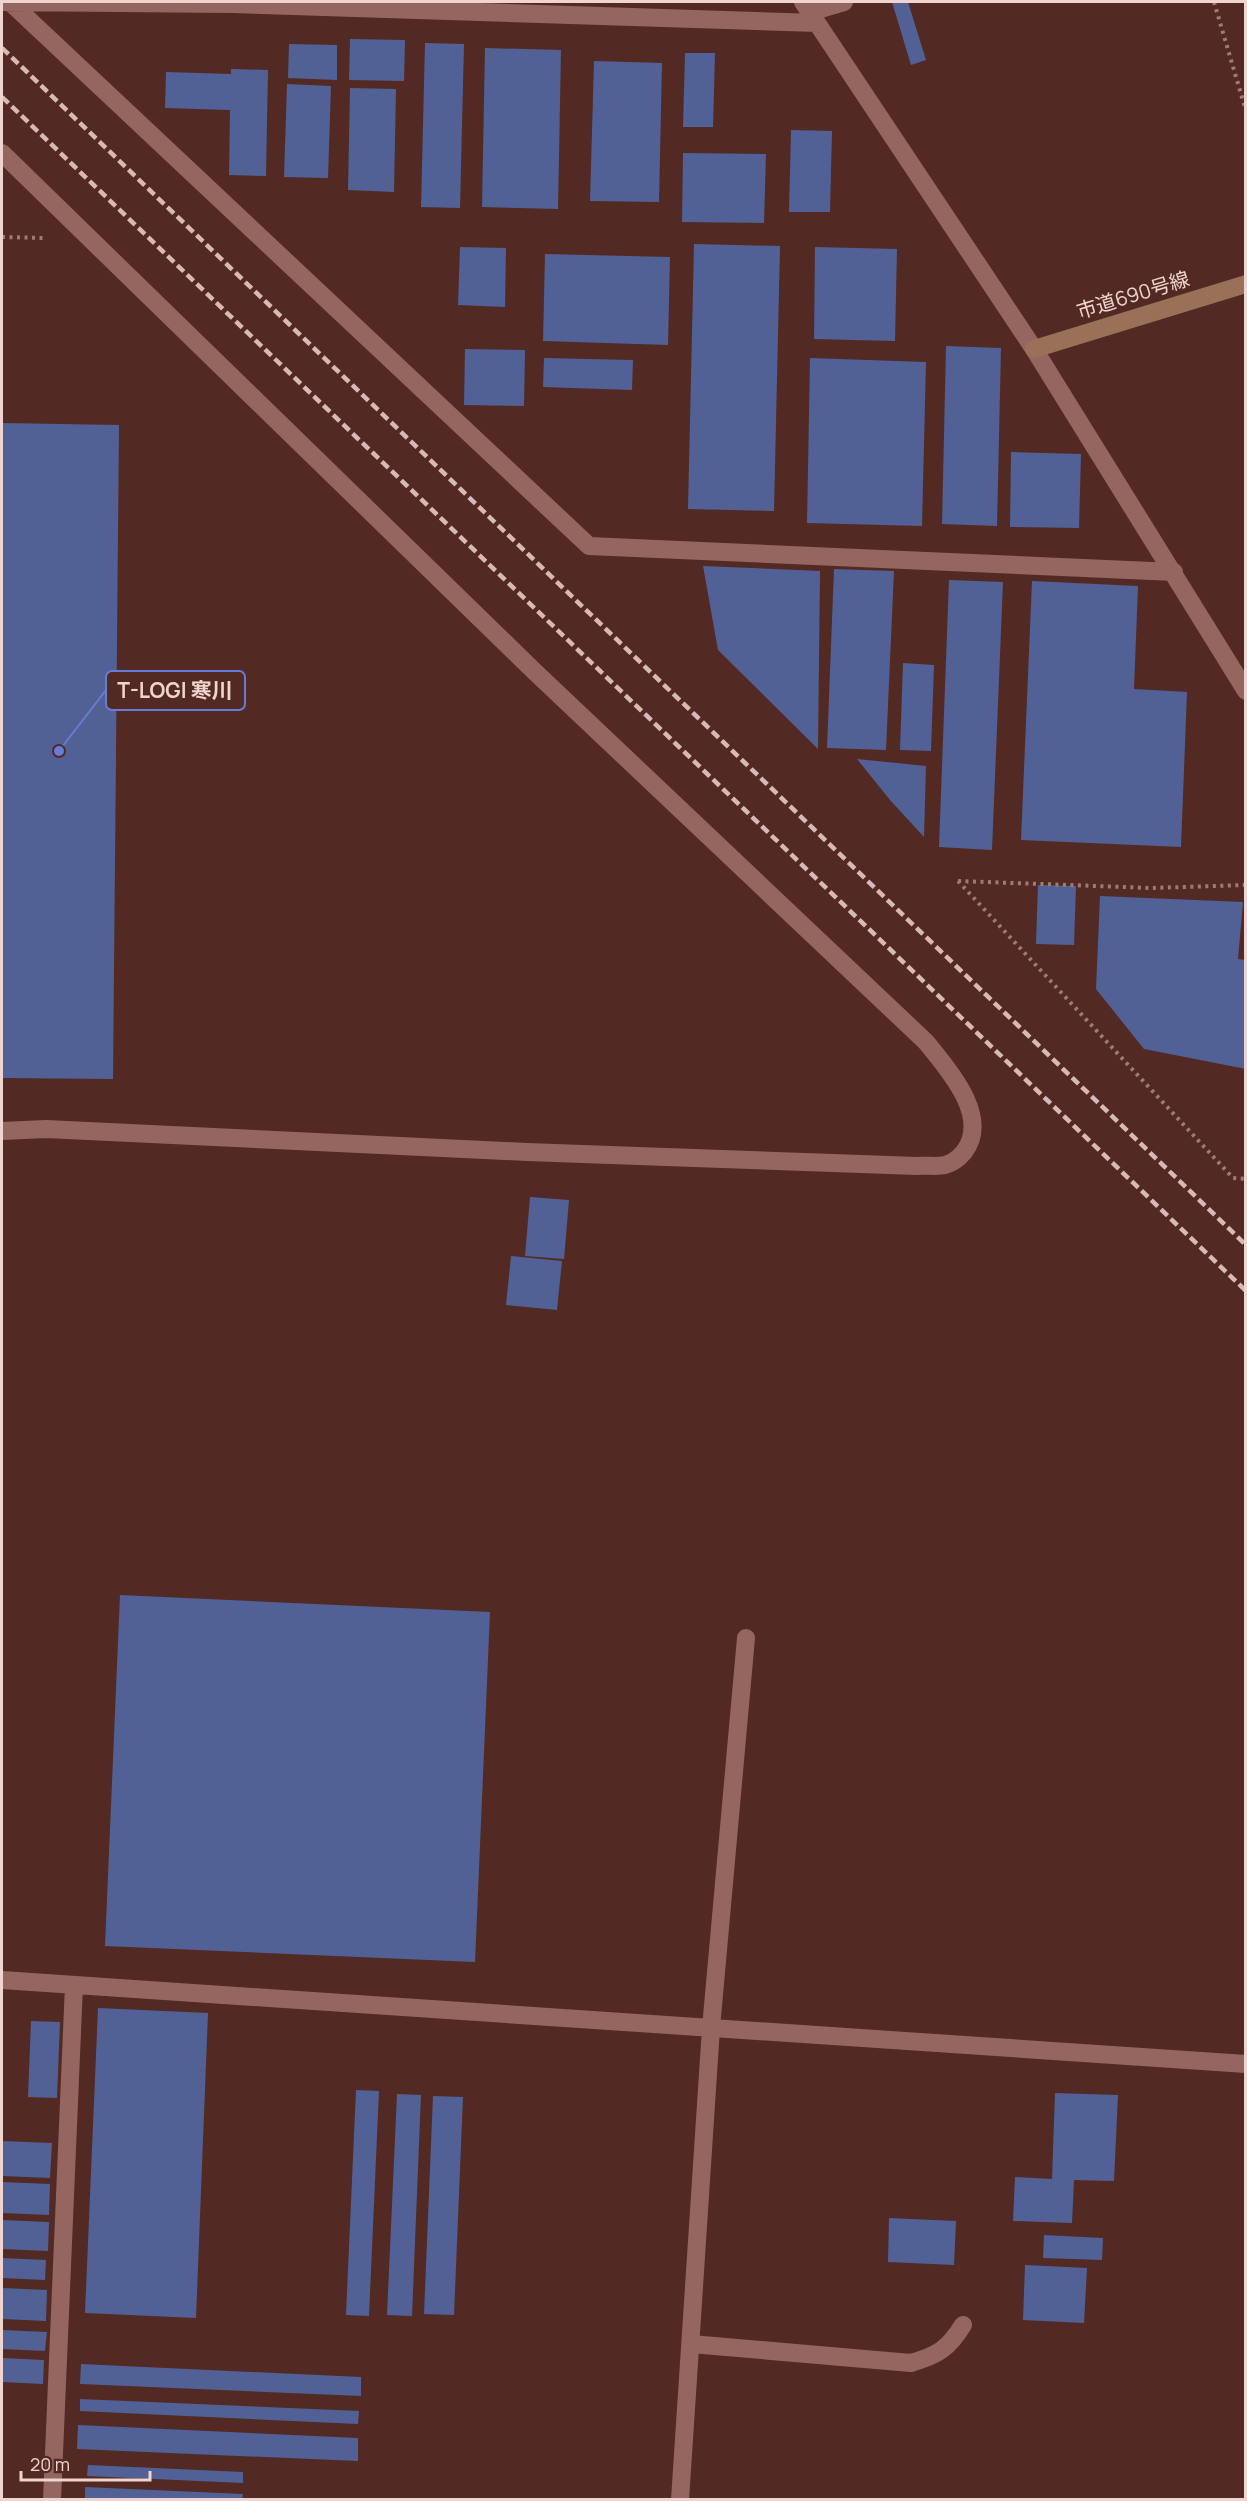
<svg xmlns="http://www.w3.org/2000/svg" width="1247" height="2501" font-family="Manrope,'Noto Sans JP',sans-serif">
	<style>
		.building { fill: #516195 }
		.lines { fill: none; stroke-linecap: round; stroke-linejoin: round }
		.path { stroke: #9e7c76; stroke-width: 4; stroke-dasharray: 3 4.5; stroke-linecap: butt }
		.lane { stroke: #95665f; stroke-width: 18 }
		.street { stroke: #95665f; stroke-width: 18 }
		.secondary { stroke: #997158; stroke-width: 18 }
		.rail { stroke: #d7bab5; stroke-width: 4.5; stroke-dasharray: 9 4.5; stroke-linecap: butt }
		.labels { text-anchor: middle; stroke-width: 5; stroke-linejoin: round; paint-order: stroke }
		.street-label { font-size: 20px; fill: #efd4cf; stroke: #522a23 }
		.leader { fill: none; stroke: #667dd5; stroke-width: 2 }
		.callout-dot { fill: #667dd5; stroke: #522a23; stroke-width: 2 }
		.callout { fill: #522a23; stroke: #667dd5; stroke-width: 2 }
		.callout-label { font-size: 21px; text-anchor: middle; font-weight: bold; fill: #efd4cf }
	</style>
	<rect width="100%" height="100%" fill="#522a23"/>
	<path class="building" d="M892,2H908L926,60L911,65Z
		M350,39L405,40L404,81L349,80Z
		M425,43L464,44L460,208L421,207Z
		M289,44L337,45V80L288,78Z
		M485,48L561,50L558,209L482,207Z
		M685,53H715L713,127H683Z
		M594,61L662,63L659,202L590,201Z
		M231,69L268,70L266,176L229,175L230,110L165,108L166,72L231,74Z
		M287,84L331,86L328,178L284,177Z
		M350,88L396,89L394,192L348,190Z
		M791,130L832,131L830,212H789Z
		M683,153L766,154L764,223L682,222Z
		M694,244L780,246L774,511L688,509Z
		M460,247L506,248L505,307L458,305Z
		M815,247L897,249L895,341L814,339Z
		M545,254L670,257L668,345L543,341Z
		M946,346L1001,348L997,526L942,524Z
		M465,349L525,350L524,406L464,405Z
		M544,358L633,360L632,390L543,387Z
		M810,358L926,362L922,526L807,523Z
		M2,423L119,425L113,1079L2,1078Z
		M1011,452L1081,454L1079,528L1010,527Z
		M703,566L820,571L818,749L718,650Z
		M834,569L894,571L886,750L827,748Z
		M949,580L1003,582L992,850L939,847Z
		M1032,581L1138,586L1134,689L1187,692L1181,847L1021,840Z
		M903,663L934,665L931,751L900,750Z
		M857,759L926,766L924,837L890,800Z
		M1038,885L1076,886L1074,945L1036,944Z
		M1100,896L1243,902L1238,959L1246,960V1069L1144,1049L1096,989Z
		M530,1197L569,1200L564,1259L525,1256Z
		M511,1256L562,1261L557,1310L506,1305Z
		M120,1595L490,1612L475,1962L105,1946Z
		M98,2008L208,2013L196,2318L85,2313Z
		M31,2021L60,2022L57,2098L28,2097Z
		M356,2090L379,2091L369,2316L346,2315Z
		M1055,2093L1118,2095L1114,2181L1074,2180L1072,2223L1013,2221L1015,2177L1052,2179Z
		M397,2094L421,2095L412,2316L387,2315Z
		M433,2096L463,2097L454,2315L424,2314Z
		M2,2141L52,2143L50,2178L2,2176Z
		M2,2182L50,2184L49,2215L2,2213Z
		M889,2218L956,2221L954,2265L888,2262Z
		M2,2220L49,2222L48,2251L2,2249Z
		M1044,2235L1103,2238L1102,2260L1043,2258Z
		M2,2258L46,2260L45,2280L2,2278Z
		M1025,2265L1087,2268L1084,2323L1023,2320Z
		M2,2288L47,2290L46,2321L2,2319Z
		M2,2330L47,2332L45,2351L2,2349Z
		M2,2358L44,2360L43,2384L2,2382Z
		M81,2364L361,2377V2396L80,2384Z
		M80,2399L359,2411L358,2424L80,2411Z
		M78,2425L358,2438V2461L77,2449Z
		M88,2465L243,2472V2483L87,2476Z
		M85,2487L243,2494L242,2500H85Z"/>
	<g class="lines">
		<path class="path" d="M1214,2L1246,111
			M2,237L44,238
			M958,881L1233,1178L1246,1179
			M958,881L1151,888L1246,885"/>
		<path class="lane" d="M691,2344L911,2363C938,2355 948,2349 963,2325"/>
		<path class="street" d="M3,2L233,4L817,23
			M10,2L589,546L1174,572
			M803,2L1034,349L1246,691
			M810,12L844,2
			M2,153L534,671L926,1042C948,1069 991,1117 964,1152C959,1158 953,1163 945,1165C937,1167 926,1165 917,1166L527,1152L46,1129L2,1131
			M2,1980L1246,2064
			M52,2500L74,1985
			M680,2500L711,2028L746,1638"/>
		<path class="secondary" d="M1034,349L1246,284"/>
		<path class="rail" d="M2,48L1246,1245
			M2,97L1246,1291"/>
	</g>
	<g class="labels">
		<g class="street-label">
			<text transform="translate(1133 295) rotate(-17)" y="7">市道690号線</text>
		</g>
	</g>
	<path class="leader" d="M59 751L106 690"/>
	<circle class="callout-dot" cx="59" cy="751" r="6"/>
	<rect class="callout" x="106" y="671" width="139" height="39" rx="6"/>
	<g class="callout-label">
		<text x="175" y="698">T-LOGI 寒川</text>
	</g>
	<rect width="1247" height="2501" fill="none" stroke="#efd4cf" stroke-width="6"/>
	<path d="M21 2471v9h129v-9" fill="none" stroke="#efd4cf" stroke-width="3"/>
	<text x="30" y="2471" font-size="18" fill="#efd4cf" stroke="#522a23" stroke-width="4.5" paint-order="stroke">20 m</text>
</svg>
